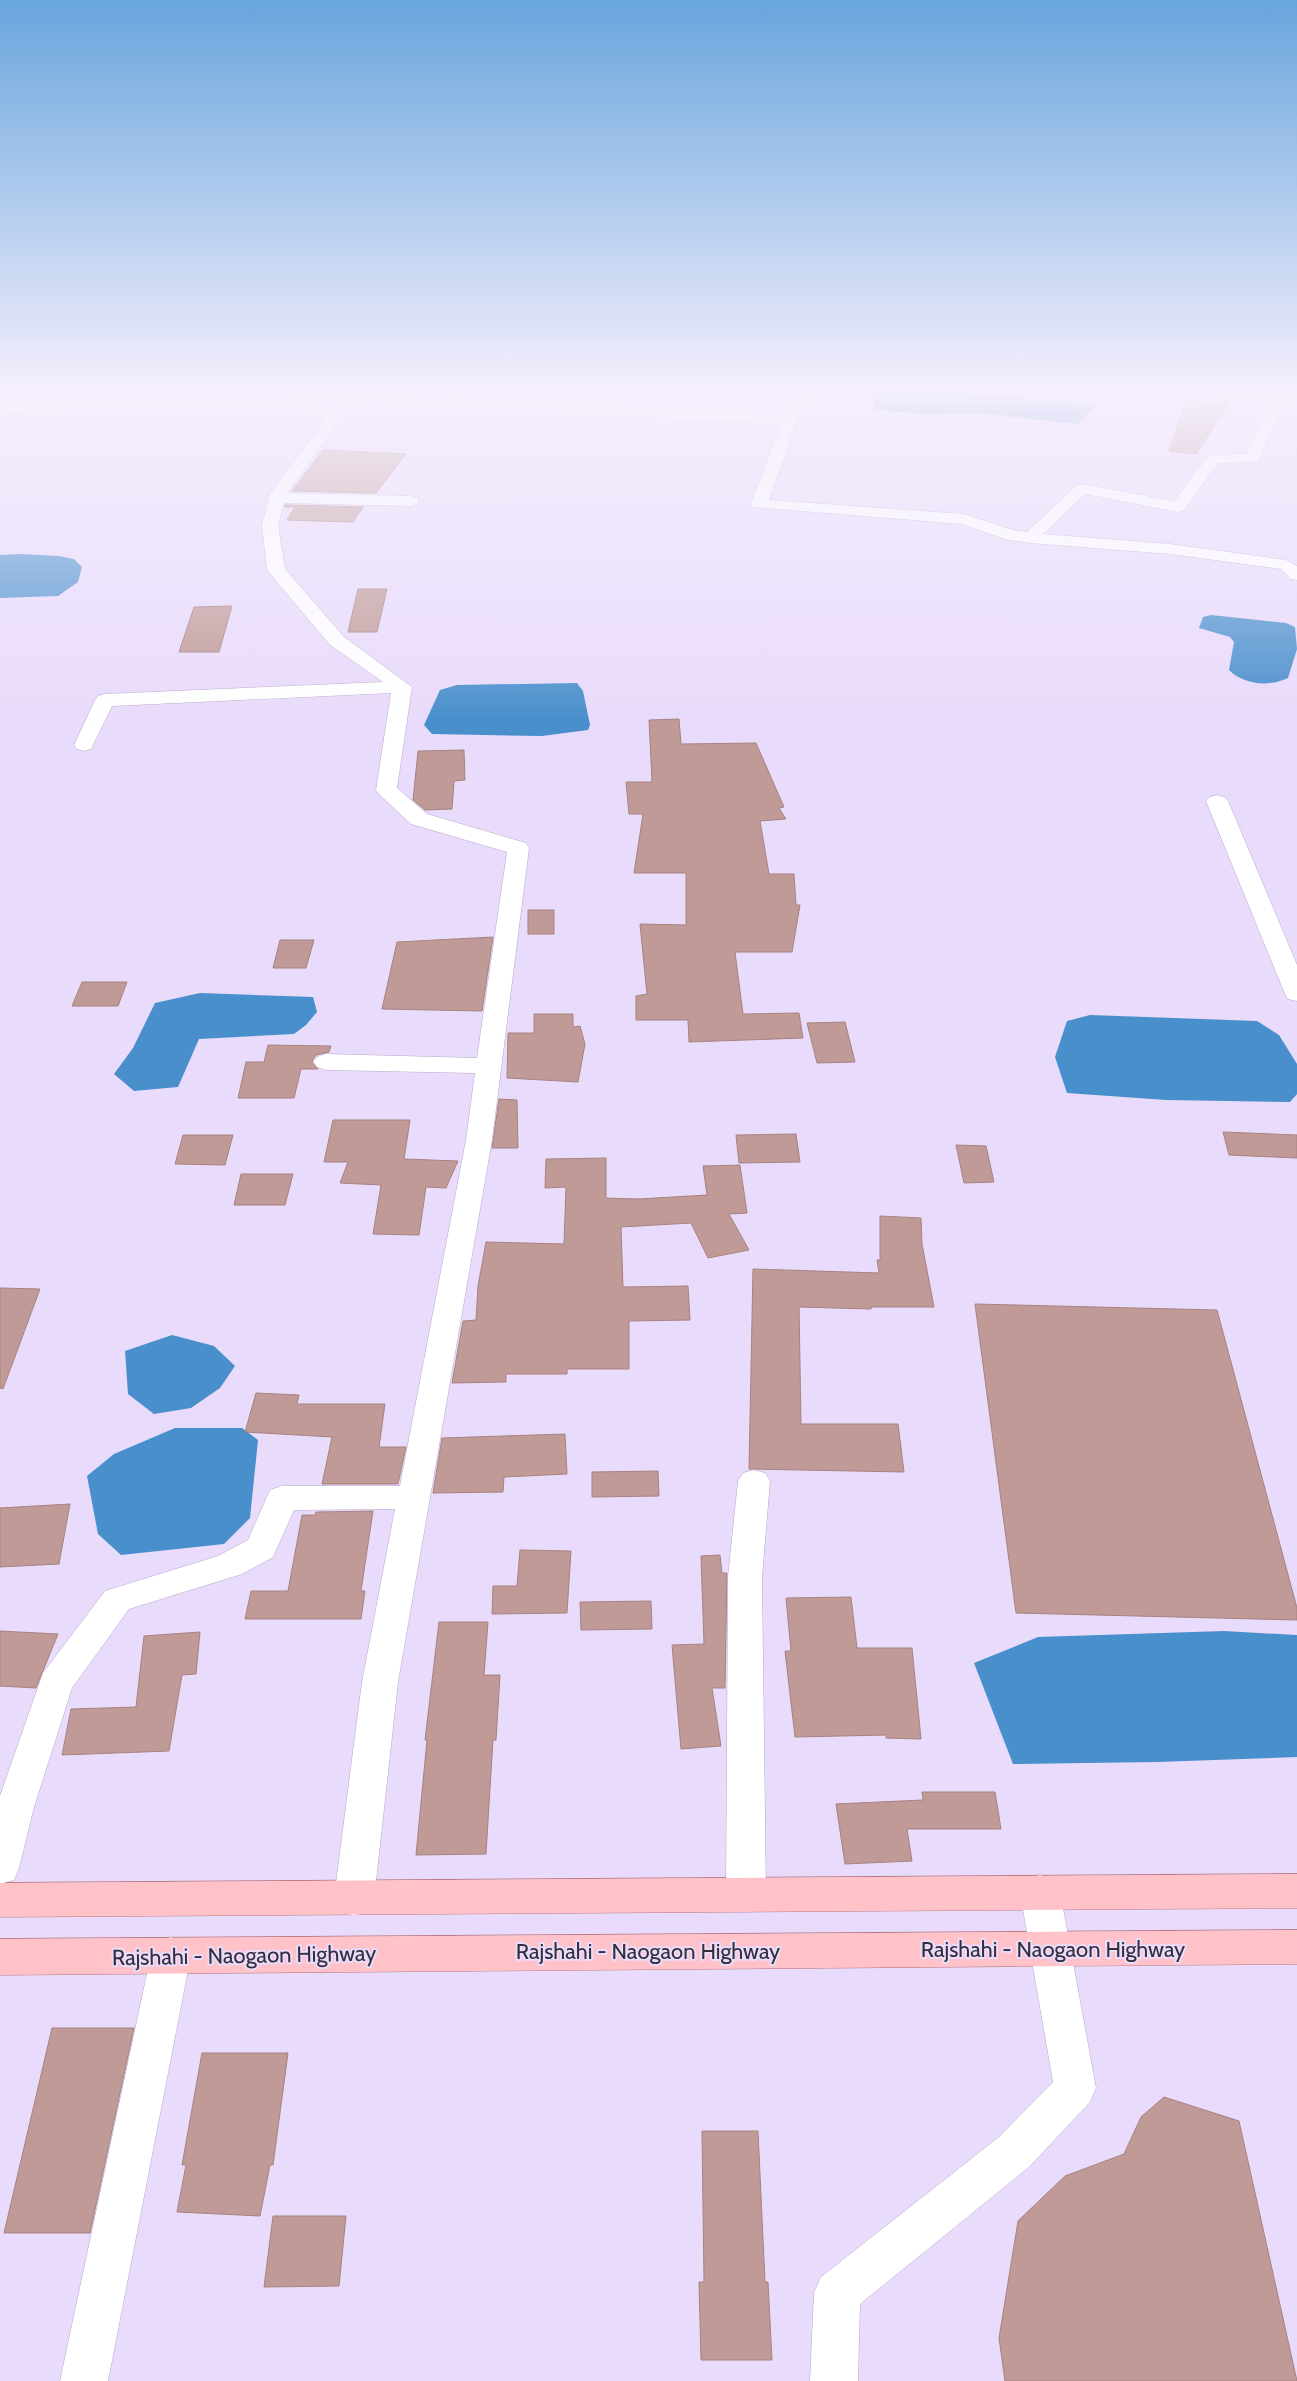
<svg xmlns="http://www.w3.org/2000/svg" width="1297" height="2381" font-family="Cabin,sans-serif">
	<style>
		.water { fill: #498fcc }
		.building { fill: #c09a97; stroke: #a78280 }
		.lines { fill: none; stroke-linecap: round; stroke-linejoin: round }
		.street-casing { stroke: #b7a9c8; stroke-width: 1 }
		.primary-casing { stroke: #b7747f; stroke-width: 1 }
		.street { fill: #fff; fill-rule: evenodd }
		.primary { fill: #fec2c8; fill-rule: evenodd }
		.labels { text-anchor: middle; stroke-width: 4; stroke-linejoin: round; paint-order: stroke }
		.near-street-label { font-size: 22px; fill: #342e3b; stroke: #e9dbfb }
	</style>
	<rect width="100%" height="100%" fill="#e9dbfb"/>
	<path class="water" d="M875,389H929L1096,406L1078,424L976,413L927,414L874,410Z
		M20,554L59,556L74,559L82,567L78,582L58,596L0,598V555Z
		M1211,615L1286,623L1295,627L1297,649L1288,678C1270,687 1244,685 1229,670L1234,642L1230,637L1199,628L1203,617Z
		M577,683L583,691L590,725L588,730L542,736L432,734L424,725L440,690L457,685Z
		M200,993L313,997L317,1012L306,1025L294,1034L199,1039L178,1087L134,1091L114,1074L133,1048L155,1003Z
		M1090,1015L1257,1021L1279,1035L1297,1064V1094L1290,1102L1166,1100L1067,1093L1055,1057L1067,1021Z
		M172,1335L214,1346L235,1366L220,1388L191,1408L154,1414L128,1394L125,1351Z
		M175,1428H242L258,1440L250,1518L224,1544L121,1555L98,1534L87,1476L114,1454Z
		M1224,1631L1297,1635V1757L1157,1762L1013,1764L974,1663L1038,1637Z"/>
	<path class="building" d="M1186,400L1228,404L1196,454L1169,451Z
		M323,450L406,454L376,493L292,491Z
		M285,505L363,507L353,522L316,521L287,520L295,507H285Z
		M358,589H387L377,632H348Z
		M232,606L219,652H179L194,607Z
		M679,719L681,744L756,743L784,807L779,808L786,819L760,821L769,874H794L796,905H800L792,952H735L743,1014L799,1013L803,1038L689,1042L688,1020H636V996L647,994L640,924L686,925V873H634L643,814H629L626,782H652L649,720Z
		M464,750L465,780L454,781L452,809L425,810L413,800L418,751Z
		M528,910H554V934H528Z
		M493,937L482,1011L382,1009L397,942Z
		M280,940H314L306,968H273Z
		M82,982H127L118,1006H72Z
		M534,1014H573V1027L580,1026L585,1044L578,1082L507,1078L508,1033H534Z
		M845,1022L855,1062L817,1063L807,1023Z
		M268,1045L331,1046L329,1052L316,1055L312,1061L318,1069H301L294,1098H238L246,1062H264Z
		M499,1099L517,1100L518,1148H492Z
		M333,1120H410L404,1159L458,1161L446,1188L426,1187L419,1235L373,1234L381,1185L340,1183L348,1162H324Z
		M1223,1132L1297,1135V1158L1229,1155Z
		M796,1134L800,1162L739,1163L736,1135Z
		M183,1135H233L225,1165L175,1164Z
		M956,1145L986,1146L994,1182L964,1183Z
		M606,1158V1198L638,1199L707,1195L703,1166L740,1165L747,1213L729,1214L749,1250L708,1258L691,1223L621,1227L623,1287L688,1286L690,1320L629,1321V1369H567V1374H506V1382L452,1383L463,1321L476,1320L478,1286L486,1242L564,1244L566,1187L545,1188L546,1159Z
		M241,1174H293L285,1205H234Z
		M880,1216L921,1218L922,1244L934,1307H871V1309L799,1307L801,1424H898L904,1472L749,1469L753,1269L879,1273L877,1260H880Z
		M0,1288L40,1289L3,1389L0,1388Z
		M975,1304L1217,1310L1297,1608V1620L1016,1613Z
		M256,1393L299,1395L297,1404H385L379,1447H406L398,1484H322L332,1437L245,1432Z
		M565,1434L567,1474L504,1477L503,1492L433,1493L442,1438Z
		M658,1471L659,1496L592,1497V1472Z
		M70,1504L59,1564L0,1567V1508Z
		M373,1511L361,1591H365L361,1619H245L251,1591H288L302,1515H315L316,1512Z
		M520,1550L571,1551L567,1613L492,1614L493,1586H517Z
		M720,1555L722,1573H727L725,1688H712L721,1746L681,1749L672,1645L704,1644L701,1556Z
		M851,1597L857,1648H912L921,1739L886,1738V1735L795,1737L785,1651H791L786,1598Z
		M651,1601L652,1629L581,1630L580,1602Z
		M439,1622H488L484,1675H500L496,1740H493L486,1854L416,1855L427,1740H425Z
		M0,1631L58,1634L36,1688L0,1686Z
		M200,1632L196,1674L182,1675L169,1751L62,1755L71,1709L136,1707L144,1636Z
		M922,1792H995L1001,1829H907L912,1861L845,1864L836,1804L923,1800Z
		M52,2028H134L90,2233H4Z
		M202,2053H288L273,2165H270L260,2216L177,2212L186,2165H182Z
		M1164,2097L1239,2121L1297,2381H1005L999,2338L1018,2221L1065,2176L1124,2154L1141,2117Z
		M702,2131H758L765,2282H768L772,2360H701L699,2282H704Z
		M273,2216H346L339,2286L264,2287Z"/>
	<g class="lines">
		<g class="street-casing">
			<path id="street" d="M300,388H314L313,391L785,415L799,388H813L797,420L769,500L964,514L1013,530L1027,532L1076,486L1082,484L1174,501L1209,455L1247,454L1270,402L1167,392L1160,388H1216L1274,393L1280,391L1297,392V400H1285L1258,462L1218,463L1184,510L1178,512L1085,494L1043,534L1170,544L1286,560L1297,566V580L1291,579L1281,569L1170,554L1030,543L1004,539L962,524L753,507L751,504L781,424L308,400L305,405L339,415L341,418L287,493L411,496L417,498L419,501L417,504L411,506L284,503L278,525L285,569L344,637L412,687L397,788L427,814L526,843L529,848L492,1140L398,1682L374,1899L368,1911L354,1916L340,1911L334,1899L362,1682L395,1509L294,1510L273,1557L242,1574L129,1609L72,1688L34,1807L19,1868L14,1880L0,1884V1796L43,1673L105,1591L218,1556L248,1540L270,1490L282,1486H400L466,1140L475,1073L326,1070L317,1067L313,1062L317,1057L326,1054L477,1058L507,852L411,824L379,794L376,790L391,693L112,706L91,749L84,751L77,749L74,745L95,700L98,696L105,694L383,682L330,645L267,570L262,525L270,494L325,420L296,411L0,413V405L292,403Z
				M1217,795L1224,797L1228,801L1297,965V1001L1288,999L1285,994L1206,801L1210,797Z
				M754,1470L765,1473L770,1481L762,1577L766,1895L760,1907L746,1912L732,1907L726,1895L728,1577L738,1481L743,1473Z
				M1040,1875L1054,1880L1060,1892L1096,2088L1090,2102L1029,2167L860,2304L858,2381H810L814,2293L821,2277L999,2137L1053,2082L1020,1892L1026,1880Z
				M171,1937L185,1943L191,1955L108,2381H60L151,1955L157,1943Z"/>
		</g>
		<g class="primary-casing">
			<path id="primary" d="M1297,1874V1908L0,1917V1883Z
				M1297,1930V1964L0,1975V1939Z"/>
		</g>
		<use href="#street" class="street"/>
		<use href="#primary" class="primary"/>
	</g>
	<linearGradient id="sky" x2="0" y2="1"><stop stop-color="#68a5dd"/><stop offset="0.54" stop-color="#f5effd"/><stop offset="1" stop-color="#f5effd" stop-opacity="0"/></linearGradient>
	<rect width="1297" height="721" fill="url(#sky)"/>
	<g class="labels">
		<g class="near-street-label">
			<text x="1053" y="1957">Rajshahi - Naogaon Highway</text>
			<text x="648" y="1959">Rajshahi - Naogaon Highway</text>
			<text transform="translate(244 1955) rotate(-1)" y="8">Rajshahi - Naogaon Highway</text>
		</g>
	</g>
</svg>
